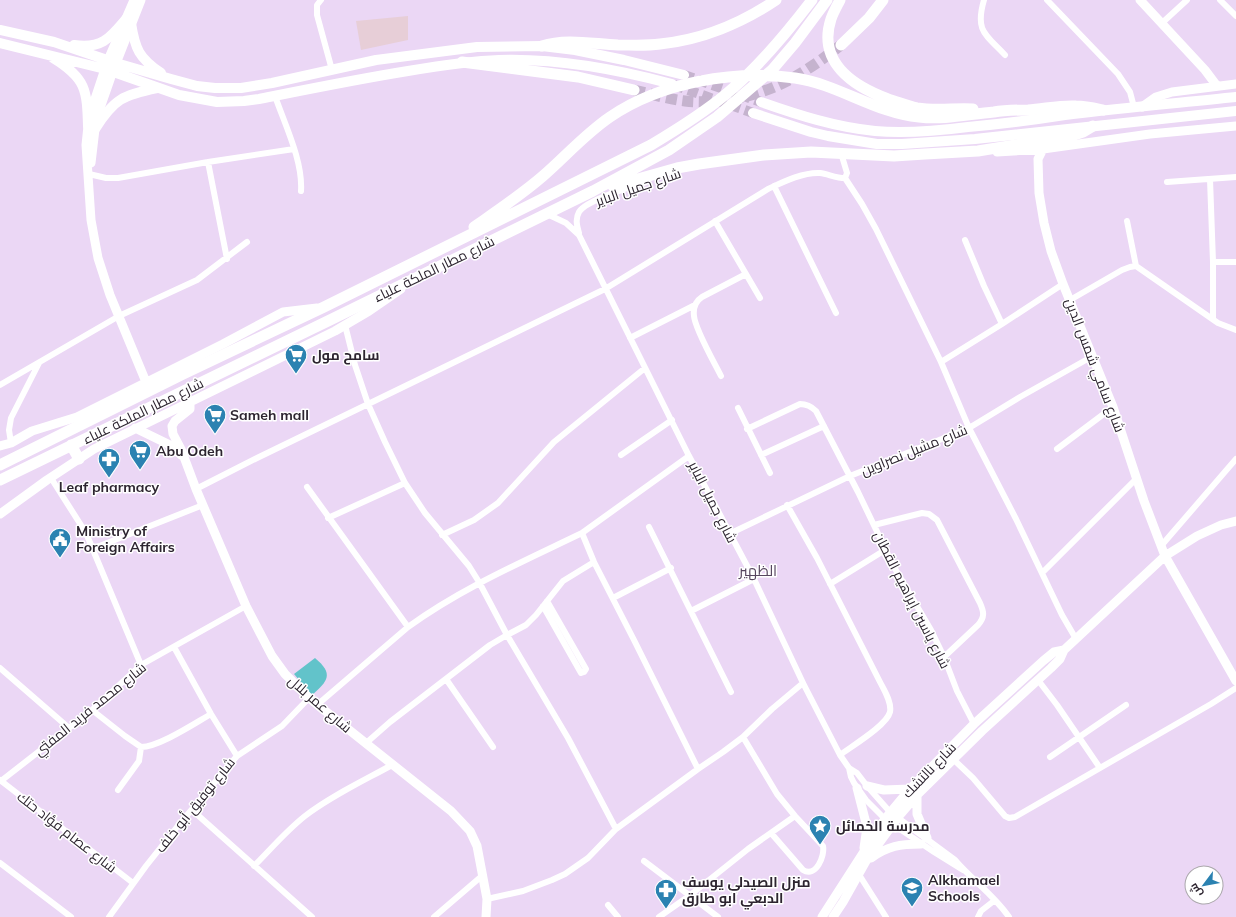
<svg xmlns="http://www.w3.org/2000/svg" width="1236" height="917" font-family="Mulish,Cairo,sans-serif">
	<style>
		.commercial { fill: #e7ced7 }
		.water { fill: #62c3ca }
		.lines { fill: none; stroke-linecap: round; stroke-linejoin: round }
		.primary-tunnel { stroke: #c5b3ce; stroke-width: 10; stroke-dasharray: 10 5; stroke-linecap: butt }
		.highway-tunnel { stroke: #c5b3ce; stroke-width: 11; stroke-dasharray: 11 5.5; stroke-linecap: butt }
		.street { stroke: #fff; stroke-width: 6 }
		.secondary { stroke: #fff; stroke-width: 9 }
		.primary { stroke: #fff; stroke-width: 10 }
		.highway { stroke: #fff; stroke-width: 11 }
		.labels { text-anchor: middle; stroke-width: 3; stroke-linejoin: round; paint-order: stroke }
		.street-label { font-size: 14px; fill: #2d2530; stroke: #fff }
		.poi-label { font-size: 14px; font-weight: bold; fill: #2d2530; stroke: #fff; text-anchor: start }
		.neighbourhood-label { font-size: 15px; fill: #57465f; stroke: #fff }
	</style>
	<rect width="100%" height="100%" fill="#ebd7f5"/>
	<path class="commercial" d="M408,16V40L361,50L356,21Z"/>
	<path class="water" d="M315,658C334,674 328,681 312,695L294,674Z"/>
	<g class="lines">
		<path class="primary-tunnel" d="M684,75L761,102
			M674,85L753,113"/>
		<path class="highway-tunnel" d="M634,90C651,94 668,99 685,101C723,105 765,95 798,75C813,66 827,56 841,45"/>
		<path class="street" d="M321,0L317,5V15L332,70
			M984,0C975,31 985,34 1005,55
			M1047,0L1118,74L1130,92L1134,107
			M1220,0L1236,16
			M1162,23L1187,0
			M275,96C285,125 303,161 301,191
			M208,162L227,259
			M89,174L106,178H118L208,162L294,149
			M845,178L862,204L876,229L941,362
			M1210,179L1213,262V319
			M1167,182L1236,177
			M774,186L836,313
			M547,214L566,223L579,235L689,456L754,579L803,683L840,755L849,768L851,777L854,783L866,800L885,819L934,852L963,870
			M715,221L760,298
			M1127,221L1136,266
			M579,233C577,226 575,219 579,212C585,201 632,186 646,182
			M965,240L984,286L1002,324L941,362L969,428L1016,519L1062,615L1076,639
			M1213,262H1236
			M1070,300L1122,270L1130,267L1136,266L1218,323L1236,330
			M1002,324L1063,284
			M345,325L355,365L368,404L385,442L405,483L425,513L469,566L479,582L507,635L568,738L616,829
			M630,338L695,305
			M721,376C714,362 695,329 694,316C693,308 696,301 702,297L746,274
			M0,385L119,316L197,280L247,242
			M738,408L770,473
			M747,429L800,404C807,404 811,406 816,411L858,492L894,567L931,630L944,657L957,691L974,724
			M11,443L9,430L11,418L39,363
			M1057,449L1113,407
			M621,455L672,420
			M761,455L824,426
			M51,478L86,533L141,665
			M307,487L408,627
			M196,489L257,458L605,289L768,189C783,182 803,172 820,173C828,174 836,178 845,178L847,173L841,153
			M787,505L817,558L880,682C884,690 892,702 890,712C887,725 852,746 840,755
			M328,518L405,483
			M874,525L922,513L929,514L937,520L980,603C984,612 985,617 978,625L944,657
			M649,527L731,692
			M729,534L850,476L969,428L1020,397L1093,356
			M442,535L474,520L498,503L554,442L645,368
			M1161,546L1236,459
			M92,549L203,505
			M1042,573L1136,479
			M830,584L885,550
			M613,598L671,568
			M543,606L581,673L584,672L586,669L547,601
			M691,611L754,579
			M0,668L69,728
			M446,679L493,747
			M1038,680L1057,705L1100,768
			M317,705L408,627C462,588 522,562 582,533
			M92,710L125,736L141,747C159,747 195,723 211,714
			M743,737L777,794L795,816L823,846C825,856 816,878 803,870L771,833
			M365,744L390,722L490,645L507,635L526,625L536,615L563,581L594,562
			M237,756L282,726L309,698
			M1050,757L1126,705
			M953,759L973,778L1005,816L1009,818L1015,817L1211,704L1236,688
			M849,768L857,773L867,786L890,812L955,860C972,880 994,895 1009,917
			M698,769L723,752L743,737L772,709L803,683
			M0,780L133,883
			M1,781L92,710L141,665L246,606
			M118,790L139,761L141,747
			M192,810L312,917
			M644,861L718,917
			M0,863L71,917
			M254,866C270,850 286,831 305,816C331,796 363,781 392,765
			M858,873L886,917
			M487,899L523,891L552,880L565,874L588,858L616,829L698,769L635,642L594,562L582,533L689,456
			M608,905L618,917
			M109,917L146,866L177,827L237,756L211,714L174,647
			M434,917L483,875
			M659,917L689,896L748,849L795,816
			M978,917L981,911L995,900"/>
		<path class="secondary" d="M134,0L108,60L92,108L88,126L86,145L91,220L98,258L110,295L146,382
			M1140,0L1205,70L1217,86
			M1142,107L1156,97L1172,92L1236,84
			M1043,149L1038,159L1039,193L1044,223L1051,251L1063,284L1113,407L1144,501L1165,556L1236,681
			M997,152L1043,149L1150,134L1236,126
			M91,163L95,129L99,111L113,71L141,0
			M190,402V409L175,421L172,426L173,434L181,449L196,489L246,606L272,656L285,674L309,698L451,811L470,831L477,846L487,899L486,917
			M135,428L170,445L181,455
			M0,446L11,443L32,431L77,417L223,344L283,312L317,308
			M0,514L47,480L94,449L335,331L369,311L401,289
			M867,786L884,790L910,789
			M857,788L867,827L864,848
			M917,795V814L927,838
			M871,858C888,846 900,844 921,844
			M822,917L885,819L910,789L974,724L1043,661L1054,652L1064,650
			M833,917L843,902L866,861L898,817L917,795L982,731L1051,668L1060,659L1064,650L1165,556L1197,536L1221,525L1236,521"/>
		<path class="primary" d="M131,23C135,49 139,58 161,73
			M0,30L54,42L116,63L171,79L197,86L215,88H241L272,83L376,60L477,47L542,46L575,50L624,60L684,75
			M0,43L105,69L179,95L217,102L244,101L259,99C309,89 358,79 408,71C438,66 468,61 499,60C558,58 616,69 672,84
			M74,45C102,49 110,38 126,19
			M53,58C86,78 87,90 88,126
			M761,102C798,115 835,127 875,131C906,134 937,131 968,127C1001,124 1033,120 1065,115C1122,108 1179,103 1236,97
			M753,113L811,132L828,136L877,144H902L975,139L1236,111
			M95,129C114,99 123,95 157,88"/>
		<path class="highway" d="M840,0C837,6 833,13 831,19C817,62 853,86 888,99C898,102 907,106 917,108C936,111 954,108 973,109
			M841,45L869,18L883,0
			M542,46C566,38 593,44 618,45C632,45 646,46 660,44C701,40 742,23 776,0
			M462,62L578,77L634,90
			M613,186L677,168L699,164L764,155L811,152L894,156L925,154L978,151L1071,136L1083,132L1093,126
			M474,227C497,211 521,195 543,176C565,157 585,134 610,117C661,82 734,70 795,78C838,84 875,113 919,117C945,120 969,114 994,112C1005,110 1017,110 1028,110C1044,109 1060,105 1076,106C1086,106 1094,108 1103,110
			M71,445L79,459
			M0,465L183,374L324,307L651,145C676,130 702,114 725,95C758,68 786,34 812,0
			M0,480L330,320L593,191L669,150L717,117L772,70L795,43L827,0"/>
	</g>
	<defs>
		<g id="supermarket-pin" transform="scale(1.15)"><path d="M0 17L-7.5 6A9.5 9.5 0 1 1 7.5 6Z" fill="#2b82b1" stroke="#fff"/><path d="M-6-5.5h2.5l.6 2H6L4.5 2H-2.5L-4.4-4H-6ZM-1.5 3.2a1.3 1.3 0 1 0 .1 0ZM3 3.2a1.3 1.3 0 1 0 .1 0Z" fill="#fff"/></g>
		<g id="pharmacy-pin" transform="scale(1.15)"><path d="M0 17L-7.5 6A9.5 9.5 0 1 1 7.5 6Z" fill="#2b82b1" stroke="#fff"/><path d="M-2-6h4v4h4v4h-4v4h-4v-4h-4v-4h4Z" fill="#fff"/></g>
		<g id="civic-pin" transform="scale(1.15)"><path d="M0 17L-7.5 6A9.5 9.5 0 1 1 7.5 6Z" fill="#2b82b1" stroke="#fff"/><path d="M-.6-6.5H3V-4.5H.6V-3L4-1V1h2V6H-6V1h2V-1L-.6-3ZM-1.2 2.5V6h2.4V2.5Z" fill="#fff"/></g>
		<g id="sight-pin" transform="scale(1.15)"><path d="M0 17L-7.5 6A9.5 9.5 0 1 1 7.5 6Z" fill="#2b82b1" stroke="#fff"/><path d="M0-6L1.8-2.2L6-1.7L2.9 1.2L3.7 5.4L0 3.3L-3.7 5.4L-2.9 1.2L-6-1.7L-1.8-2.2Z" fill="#fff"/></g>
		<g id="school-pin" transform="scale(1.15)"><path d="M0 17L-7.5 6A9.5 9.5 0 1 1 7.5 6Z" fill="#2b82b1" stroke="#fff"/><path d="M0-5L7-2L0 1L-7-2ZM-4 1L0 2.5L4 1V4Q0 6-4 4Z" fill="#fff"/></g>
	</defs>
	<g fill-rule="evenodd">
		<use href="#supermarket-pin" x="296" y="355"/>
		<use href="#supermarket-pin" x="215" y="415"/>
		<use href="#supermarket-pin" x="140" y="451"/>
		<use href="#pharmacy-pin" x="109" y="459"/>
		<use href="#civic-pin" x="60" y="539"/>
		<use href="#sight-pin" x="820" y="826"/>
		<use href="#school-pin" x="912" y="888"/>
		<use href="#pharmacy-pin" x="666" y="890"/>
	</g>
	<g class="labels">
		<g class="street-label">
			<text transform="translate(638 187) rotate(-19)" y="5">شارع جميل الباير</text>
			<text transform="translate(434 269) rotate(-26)" y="5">شارع مطار الملكة علياء</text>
			<text transform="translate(1095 365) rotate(69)" y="5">شارع سامي شمس الدين</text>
			<text transform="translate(143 411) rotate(-26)" y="5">شارع مطار الملكة علياء</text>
			<text transform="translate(914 450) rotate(-22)" y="5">شارع مشيل نصراوين</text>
			<text transform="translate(713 502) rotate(63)" y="5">شارع جميل الباير</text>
			<text transform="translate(912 600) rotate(63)" y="5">شارع ياسين إبراهيم القطان</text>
			<text transform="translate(320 704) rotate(41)" y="5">شارع عمر بلال</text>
			<text transform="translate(90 709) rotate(-39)" y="5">شارع محمد فريد المفتي</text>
			<text transform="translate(929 770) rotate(-46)" y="5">شارع نالتشك</text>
			<text transform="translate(195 805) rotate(-51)" y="5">شارع توفيق أبو خلف</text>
			<text transform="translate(67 832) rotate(38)" y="5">شارع عصام فؤاد حتك</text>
		</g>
		<g class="poi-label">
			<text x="312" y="360">سامح مول</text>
			<text x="230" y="420">Sameh mall</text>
			<text x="156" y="456">Abu Odeh</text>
			<text x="109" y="492" text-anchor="middle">Leaf pharmacy</text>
			<text x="76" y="536">Ministry of<tspan x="76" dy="16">Foreign Affairs</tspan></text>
			<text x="836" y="831">مدرسة الخمائل</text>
			<text x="928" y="885">Alkhamael<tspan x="928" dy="16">Schools</tspan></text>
			<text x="682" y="887">منزل الصيدلي يوسف<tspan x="682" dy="16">الدبعي ابو طارق</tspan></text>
		</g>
		<g class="neighbourhood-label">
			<text x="758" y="576">الظهير</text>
		</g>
	</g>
	<g transform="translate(1204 885) rotate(238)"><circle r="19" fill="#ffffff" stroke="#aba8ac"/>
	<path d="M0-3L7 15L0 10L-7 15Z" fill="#2b82b1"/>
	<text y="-6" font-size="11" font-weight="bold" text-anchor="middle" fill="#2d2530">ش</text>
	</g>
</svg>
